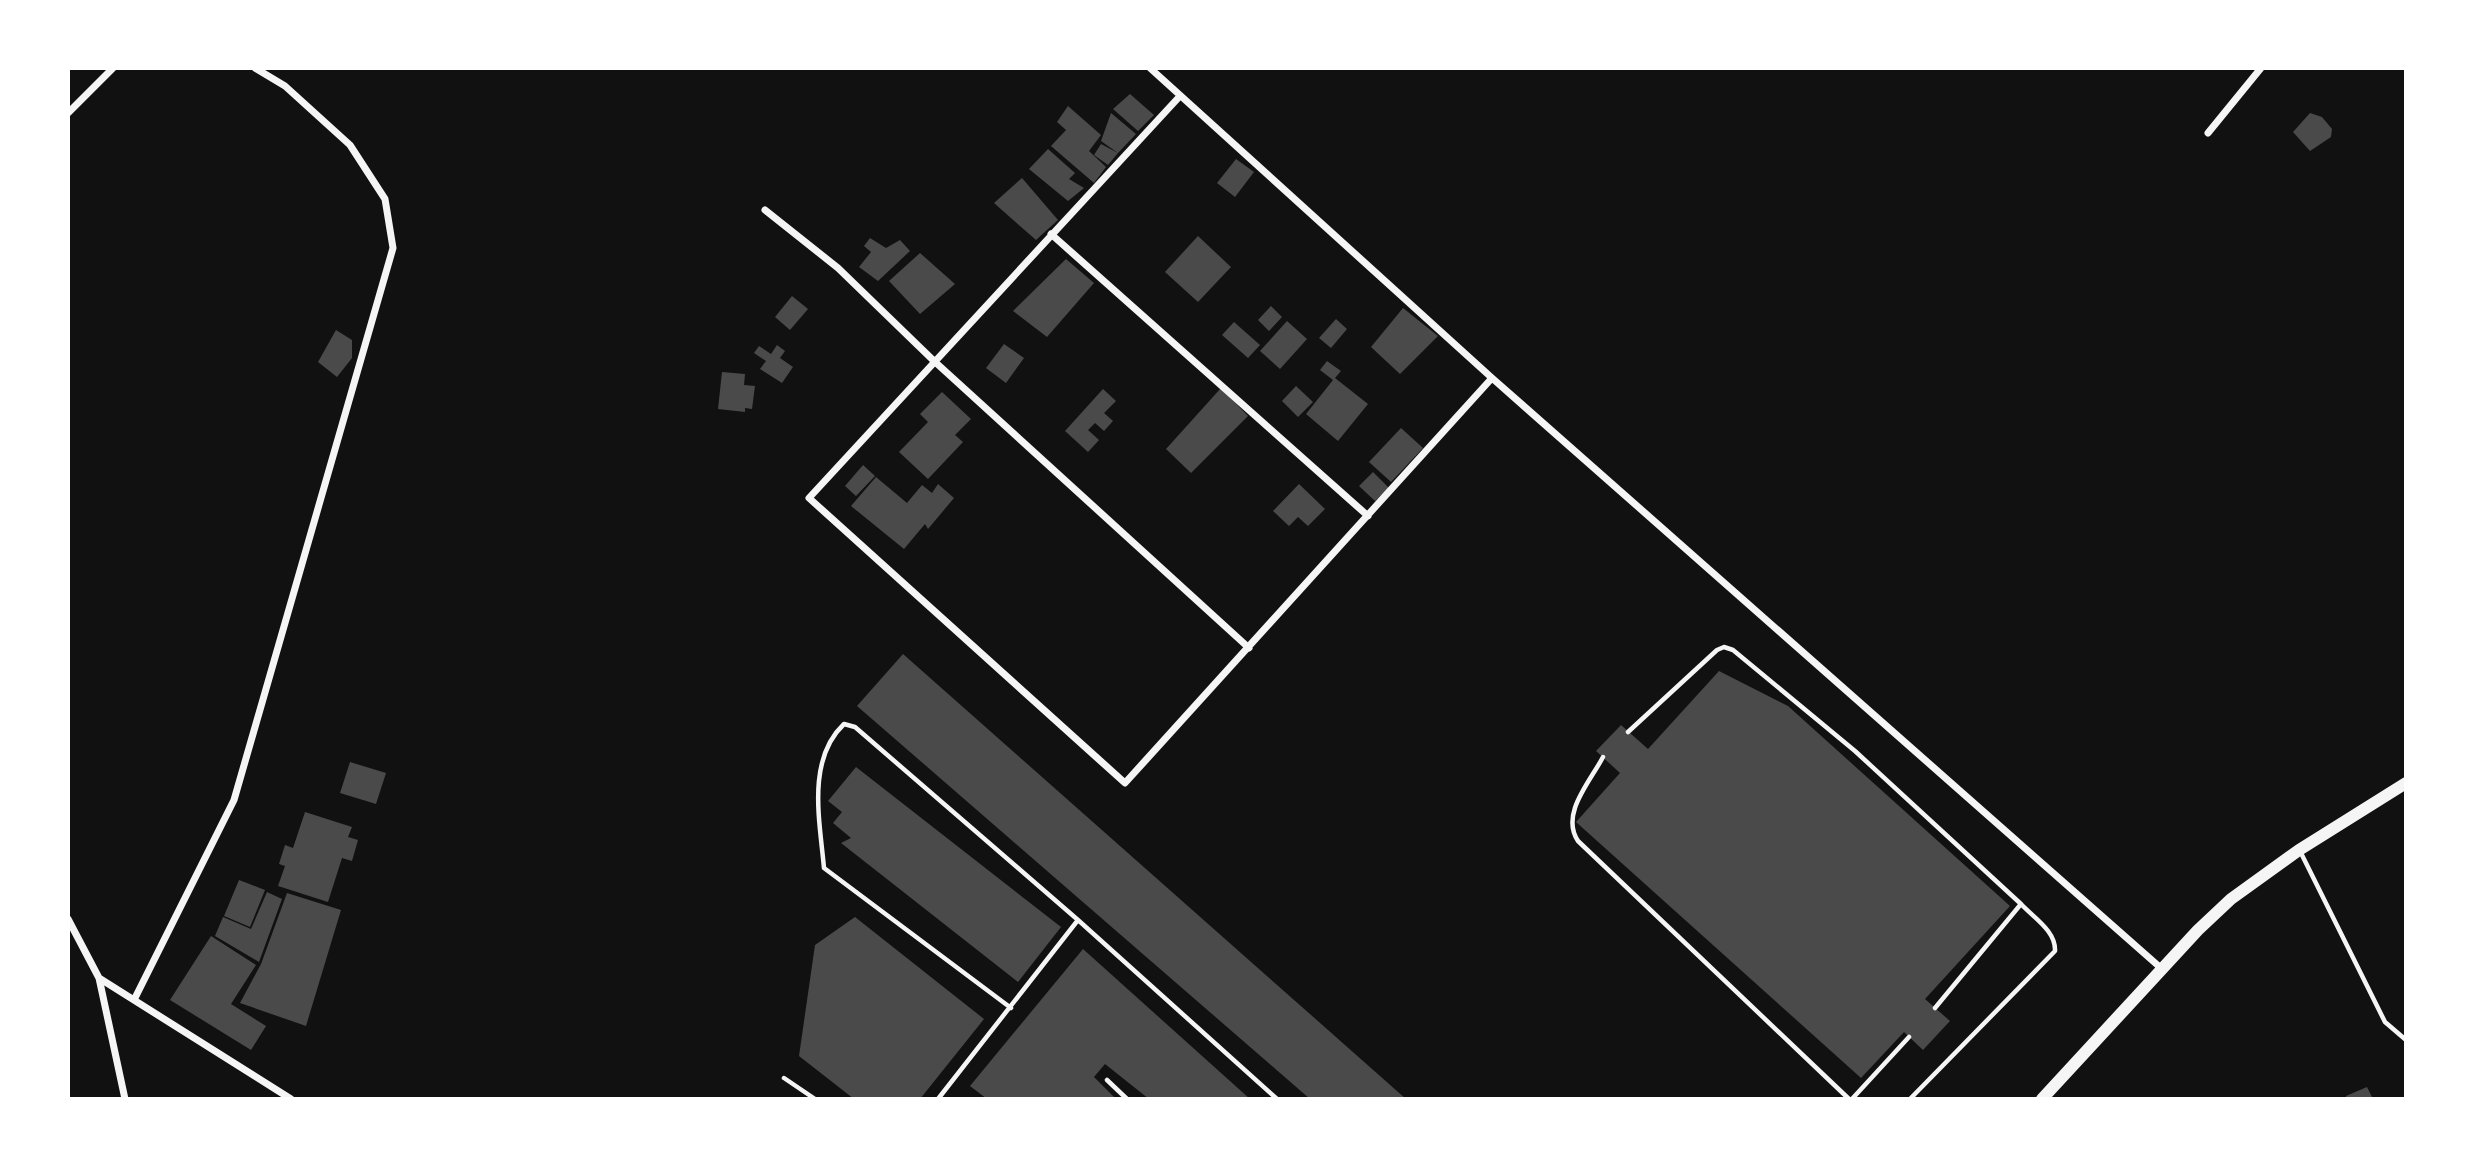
<svg xmlns="http://www.w3.org/2000/svg" width="2474" height="1167" font-family="'Open Sans',sans-serif">
	<style>
		.building { fill: #4a4a4a }
		.lines { fill: none; stroke-linecap: round; stroke-linejoin: round }
		.service { stroke: #f5f5f5; stroke-width: 4.5 }
		.minor { stroke: #f5f5f5; stroke-width: 7 }
		.secondary { stroke: #f5f5f5; stroke-width: 12 }
	</style>
	<rect width="100%" height="100%" fill="#111"/>
	<path class="building" d="M1130,94L1154,115L1138,131L1113,109Z
		M1068,106L1101,135L1089,151L1106,167L1094,183L1051,146L1066,130L1057,122Z
		M1111,113L1136,134L1118,153L1101,141Z
		M2310,113L2322,117L2332,129L2331,137L2310,151L2293,132Z
		M1101,144L1118,153L1108,165L1094,155Z
		M1048,149L1075,173L1069,179L1084,188L1068,201L1029,169Z
		M1236,159L1254,172L1235,197L1217,183Z
		M1022,178L1058,220L1036,240L994,203Z
		M1198,236L1231,267L1198,302L1165,272Z
		M870,238L886,248L900,240L910,251L878,281L859,267L871,252L864,246Z
		M920,253L955,284L920,314L889,281Z
		M1066,259L1094,283L1047,337L1013,311Z
		M792,296L808,309L790,330L775,317Z
		M1271,306L1282,317L1269,331L1258,320Z
		M1403,308L1438,336L1400,374L1371,347Z
		M1336,319L1347,329L1331,348L1319,338Z
		M1287,321L1307,339L1280,369L1260,351Z
		M1234,322L1260,345L1248,358L1222,335Z
		M336,330L352,340V358L337,377L318,362Z
		M1004,344L1024,358L1006,383L986,368Z
		M777,345L785,351L780,358L793,367L782,383L760,369L766,361L754,353L759,346L771,354Z
		M1327,361L1341,371L1335,378L1368,404L1338,441L1306,414L1333,380L1320,370Z
		M722,372L745,374L744,385L755,386L752,409L745,408V412L718,409Z
		M1296,386L1313,402L1298,417L1282,401Z
		M1221,388L1248,416L1191,473L1166,449Z
		M1103,389L1116,401L1104,413L1113,421L1104,431L1095,423L1088,430L1099,440L1088,452L1065,431Z
		M942,392L971,419L955,435L963,442L928,479L899,452L928,422L920,414Z
		M1401,428L1423,448L1391,482L1369,462Z
		M863,465L875,476L856,496L845,486Z
		M1373,472L1389,488L1375,501L1359,486Z
		M876,477L907,503L922,485L932,493L938,484L954,498L928,529L925,524L904,549L851,506Z
		M1299,484L1325,509L1308,526L1298,517L1289,526L1273,511Z
		M903,654L1406,1099H1310L857,706Z
		M1719,671L1788,706L2010,906L1925,999L1950,1021L1923,1050L1904,1032L1861,1078L1576,822L1620,773L1596,751L1621,725L1648,749Z
		M350,762L386,773L376,804L340,793Z
		M856,767L1061,927L1018,982L841,843L851,838L833,823L842,812L828,801Z
		M305,812L352,827L348,837L358,840L352,861L342,858L328,902L278,886L285,866L279,864L285,845L293,848Z
		M239,880L265,890L250,927L224,916Z
		M267,892L282,899L259,962L215,936L223,917L251,929Z
		M287,893L341,910L306,1026L240,1003L261,964Z
		M855,917L984,1019L920,1099H854L799,1056L815,945Z
		M211,936L256,965L231,1004L266,1026L251,1050L170,1000Z
		M1083,949L1250,1099H1149L1105,1064L1094,1077L1116,1099H987L970,1086Z
		M2367,1087L2373,1099H2347L2346,1096Z"/>
	<g class="lines">
		<path class="service" d="M1628,732L1717,650L1724,647L1733,650L1855,751L2021,904L1935,1008
			M1603,757C1590,782 1560,814 1578,841L1849,1099
			M2300,851L2385,1022L2406,1040
			M1011,1008L824,868C820,822 806,760 844,724L855,727L1078,920L1277,1099
			M784,1078L815,1099
			M1107,1080L1127,1099
			M938,1099L1078,920
			M1852,1099L1909,1037
			M1910,1099L2055,951C2056,931 2034,918 2021,904"/>
		<path class="minor" d="M1150,68L1492,378L2162,969
			M1180,96L809,498L1125,783L1492,378
			M68,113L113,68
			M2208,133L2261,68
			M765,210L838,268L934,361L1249,648
			M1051,234L1368,516
			M68,919L99,978L291,1099
			M99,978L125,1099
			M134,1000L234,800L393,248L385,199L350,145L285,86L255,68"/>
		<path class="secondary" d="M2042,1099L2198,930L2231,899L2299,850L2406,783"/>
	</g>
	<rect width="2474" height="1167" fill="none" stroke="#ffffff" stroke-width="140"/>
</svg>
